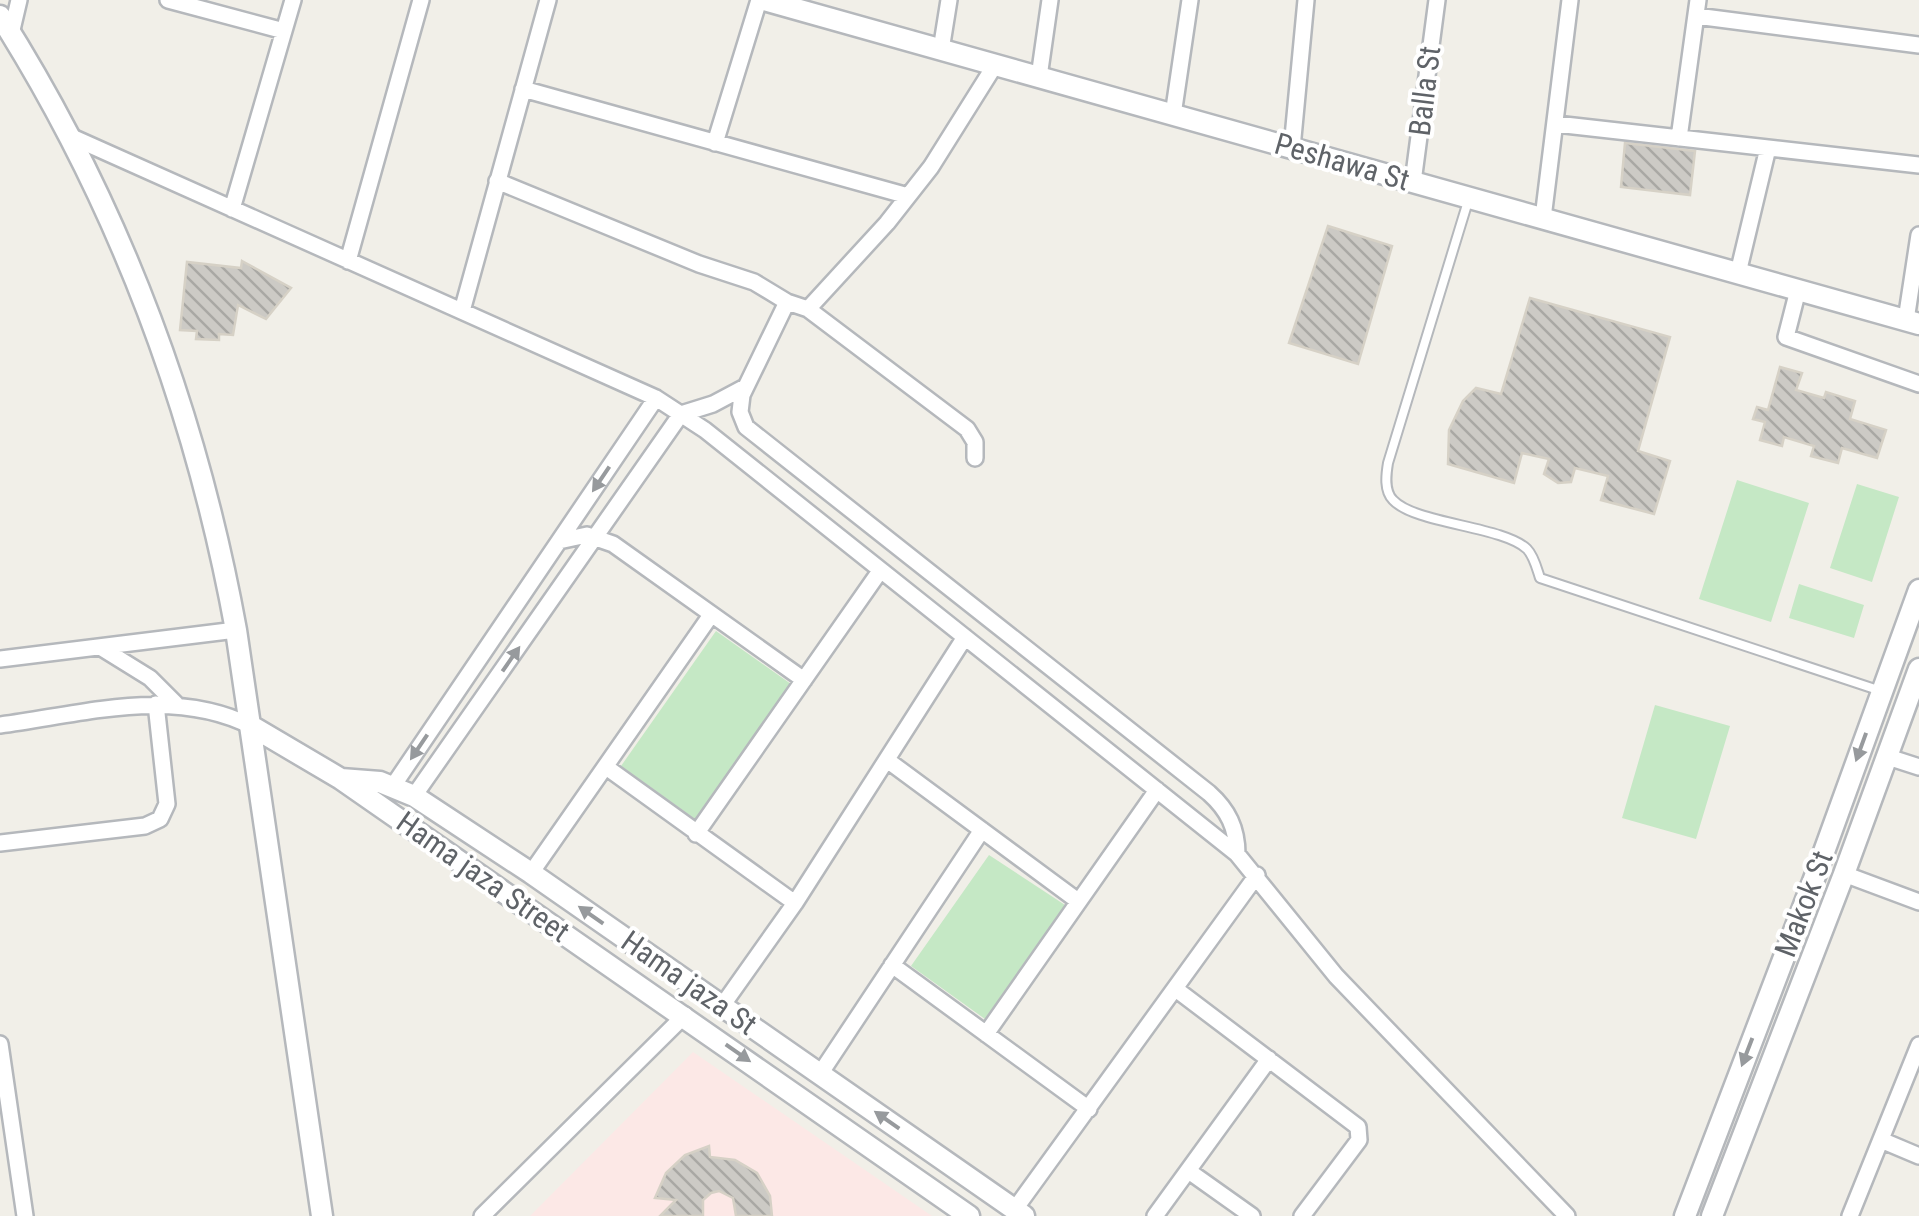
<svg xmlns="http://www.w3.org/2000/svg" width="1919" height="1216" font-family="'Roboto Condensed',sans-serif">
	<style>
		.medical { fill: #fce8e6 }
		.garden { fill: #c5e8c5 }
		.building { fill: url(#building-back-hatch); stroke: #d6d1c6; stroke-width: 2.5 }
		.lines { fill: none; stroke-linecap: round; stroke-linejoin: round }
		.service-casing { stroke: #b5b8bc; stroke-width: 12 }
		.minor-casing { stroke: #b5b8bc; stroke-width: 20 }
		.tertiary-casing { stroke: #b5b8bc; stroke-width: 25 }
		.service { stroke: #fff; stroke-width: 8 }
		.minor { stroke: #fff; stroke-width: 15 }
		.tertiary { stroke: #fff; stroke-width: 20 }
		.oneway { fill: #979a9d }
		.labels { text-anchor: middle; stroke-width: 8; stroke-linejoin: round; paint-order: stroke }
		.street-label { font-size: 30px; fill: #5f6368; stroke: #fff }
	</style>
	<defs>
		<pattern id="building-back-hatch" width="6" height="6" patternUnits="userSpaceOnUse" patternTransform="scale(2.5)"><rect width="6" height="6" fill="#cccac5"/><path d="M-1 5l2 2M0 0l6 6M5-1l2 2" fill="none" stroke="#a9a8a4"/></pattern>
	</defs>
	<rect width="100%" height="100%" fill="#f1efe8"/>
	<path class="medical" d="M693,1052L932,1216H530Z"/>
	<path class="garden" d="M1737,480L1809,503L1771,622L1699,599Z
		M1857,484L1899,497L1872,582L1830,568Z
		M1799,584L1864,605L1854,638L1789,618Z
		M716,631L791,684L695,819L621,766Z
		M1655,705L1730,726L1696,839L1622,818Z
		M989,855L1065,905L985,1019L911,966Z"/>
	<path class="building" d="M1625,143L1695,151L1690,195L1621,187Z
		M1328,226L1392,246L1358,364L1289,343Z
		M242,261L291,288L266,319L238,305L233,335L219,334V340L196,339L197,331L180,330L187,262L241,268Z
		M1530,298L1670,337L1638,451L1670,461L1654,514L1601,500L1608,476L1575,468L1571,482L1558,483L1544,474L1549,459L1522,453L1514,483L1448,464L1449,430L1463,401L1476,388L1501,394Z
		M1780,367L1802,373L1796,390L1824,398L1826,392L1855,401L1850,419L1886,430L1877,458L1842,448L1838,463L1811,456L1814,446L1784,437L1782,446L1760,440L1765,422L1753,419L1757,407L1768,410Z
		M709,1146L710,1157L735,1160L757,1173L770,1196L772,1216H736L733,1198L719,1191L711,1193L703,1200V1216H660L676,1200L655,1198L666,1173L685,1155Z"/>
	<g class="lines">
		<g class="service-casing">
			<path id="service" d="M1469,198L1388,463C1386,475 1384,491 1393,500C1415,524 1503,526 1527,549C1534,556 1537,569 1540,578L1881,691"/>
		</g>
		<g class="minor-casing">
			<path id="minor" d="M168,0L284,31
				M1696,16L1919,45
				M11,34L19,0
				M941,50L949,0
				M1039,77L1050,0
				M523,89L908,196
				M1173,115L1190,0
				M1556,124L1919,165
				M72,137L656,398L705,430L1237,854L1336,976L1567,1216
				M1679,138L1698,0
				M715,143L759,0
				M1292,148L1306,0
				M497,181L699,264L754,282L787,302L808,309L967,429L975,442V458
				M1413,182L1437,0
				M232,209L293,0
				M1543,218L1570,0
				M348,261L421,0
				M1738,273L1768,148
				M1798,290L1786,337L1919,384
				M787,302L742,395L740,412L746,427L1209,793C1228,810 1237,828 1237,854
				M808,309L887,223L931,167L995,65
				M462,311L548,0
				M1906,320L1919,235
				M559,541L587,535L613,544L804,680
				M100,647L150,678L176,704
				M0,659L236,630
				M0,725C84,714 174,686 253,727
				M1888,757L1919,767
				M887,760L1078,901
				M606,767L795,903
				M393,786L656,398
				M414,796L681,414L713,404L745,387
				M696,834L880,571
				M0,843L145,826L160,819L167,804L156,704
				M531,873L711,615
				M1844,874L1919,902
				M892,965L1089,1109
				M1177,990L1358,1127L1359,1140L1302,1216
				M722,1006L795,903L965,637
				M986,1034L1157,790
				M0,1044L25,1216
				M820,1074L982,830
				M1881,1140L1919,1156
				M1190,1172L1252,1216
				M1015,1209L1257,875
				M482,1216L685,1015
				M1155,1216L1269,1059
				M1850,1216L1919,1045"/>
		</g>
		<g class="tertiary-casing">
			<path id="tertiary" d="M764,0L1919,324
				M0,16C119,204 196,411 236,630L322,1216
				M253,727L341,779L969,1216
				M341,779L380,782L414,796L531,873L1024,1216
				M1685,1216L1817,871L1919,590
				M1712,1216L1844,874L1919,669"/>
		</g>
		<use href="#service" class="service"/>
		<use href="#minor" class="minor"/>
		<use href="#tertiary" class="tertiary"/>
	</g>
	<defs><path id="oneway-solid" d="M-6-.8H1V-3.2L6.5 0L1 3.2V.8H-6Z" transform="scale(2.5)"/></defs>
	<g class="oneway">
		<use href="#oneway-solid" transform="translate(601 479) rotate(124)"/>
		<use href="#oneway-solid" transform="translate(511 659) rotate(-55)"/>
		<use href="#oneway-solid" transform="translate(419 747) rotate(124)"/>
		<use href="#oneway-solid" transform="translate(1861 747) rotate(110)"/>
		<use href="#oneway-solid" transform="translate(591 915) rotate(-145)"/>
		<use href="#oneway-solid" transform="translate(1747 1052) rotate(111)"/>
		<use href="#oneway-solid" transform="translate(738 1053) rotate(35)"/>
		<use href="#oneway-solid" transform="translate(887 1120) rotate(-145)"/>
	</g>
	<g class="labels">
		<g class="street-label">
			<text transform="translate(1425 91) rotate(-83)" y="10">Balla St</text>
			<text transform="translate(1342 162) rotate(16)" y="10">Peshawa St</text>
			<text transform="translate(483 877) rotate(35)" y="10">Hama jaza Street</text>
			<text transform="translate(1804 904) rotate(-69)" y="10">Makok St</text>
			<text transform="translate(689 983) rotate(35)" y="10">Hama jaza St</text>
		</g>
	</g>
</svg>
